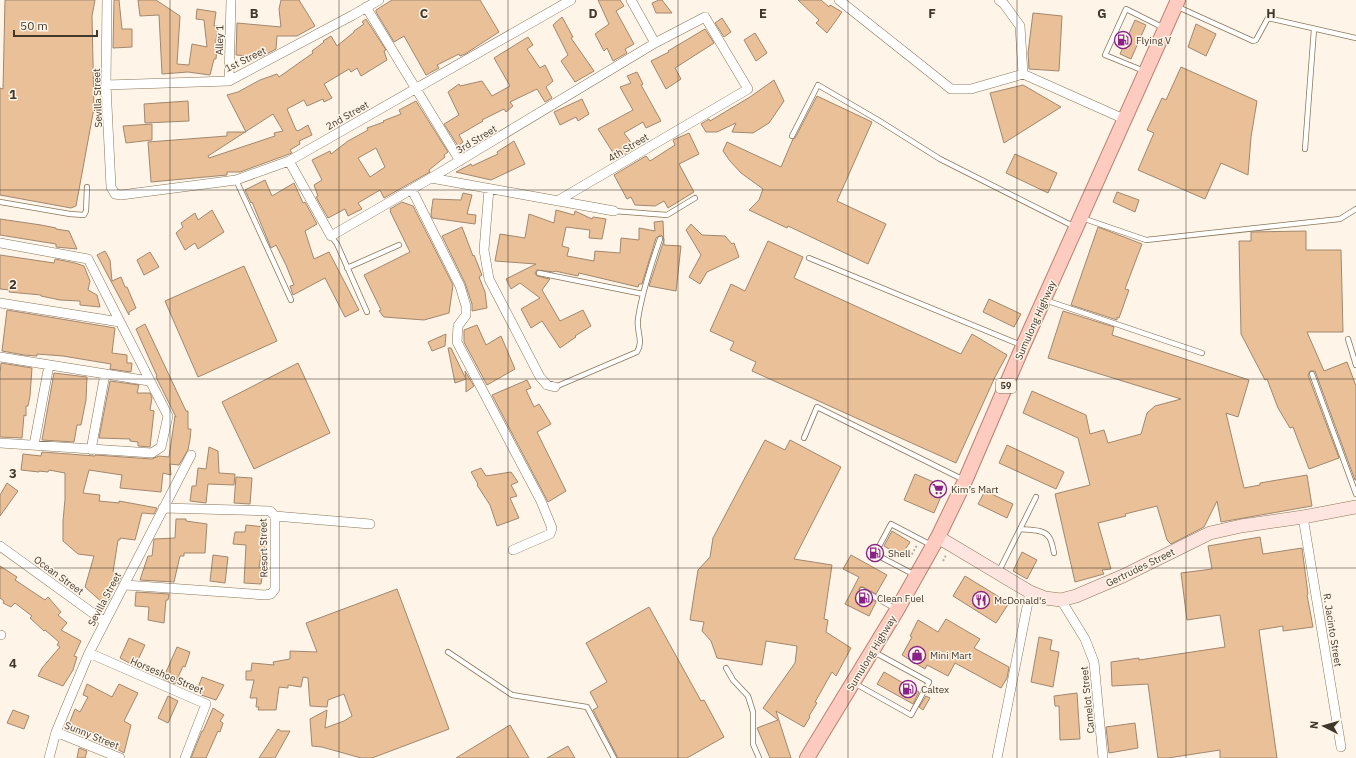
<svg xmlns="http://www.w3.org/2000/svg" width="1356" height="758" font-family="'IBM Plex Sans',sans-serif">
	<style>
		.building { fill: #e9c098; stroke: #a2876e; fill-rule: evenodd }
		.lines { fill: none; stroke-linecap: round; stroke-linejoin: round }
		.lane-casing { stroke: #897558; stroke-width: 6 }
		.street-casing { stroke: #897558; stroke-width: 10 }
		.secondary-casing { stroke: #897558; stroke-width: 14 }
		.primary-casing { stroke: #ba8170; stroke-width: 16 }
		.path { stroke: #b7aea1; stroke-width: 2; stroke-dasharray: 2 2; stroke-linecap: butt }
		.lane { stroke: #fff; stroke-width: 4.5 }
		.street { stroke: #fff; stroke-width: 9 }
		.secondary { stroke: #fee5df; stroke-width: 13 }
		.primary { stroke: #fdcbbf; stroke-width: 14 }
		.grid { fill: none; stroke: #41382c; stroke-width: 1; stroke-opacity: 0.55 }
		.labels { text-anchor: middle; stroke-width: 3; stroke-linejoin: round; paint-order: stroke }
		.shield { fill: #fef5e8; stroke: #7a7164; stroke-width: 1 }
		.shield-label { font-size: 9px; font-weight: bold; fill: #41382c }
		.street-label { font-size: 10px; fill: #41382c; stroke: #fef5e8 }
		.poi-label { font-size: 10px; fill: #41382c; stroke: #fef5e8; text-anchor: start }
		.grid-label { font-size: 13px; text-anchor: middle; font-weight: bold; fill: #41382c; stroke: #fef5e8; stroke-width: 3; stroke-linejoin: round; paint-order: stroke }
	</style>
	<rect width="100%" height="100%" fill="#fef5e8"/>
	<path class="building" d="M5,0H95L92,16L94,108L76,206L71,208L0,195V88L3,89Z
		M114,0H119L122,29H132V47L113,48Z
		M138,0H156L180,16L177,64L189,65L192,44L207,47L204,20L196,19L197,9L216,12L214,26H218L215,48H217L216,59H214L210,75L188,72L162,74L159,15L140,16Z
		M281,0H299L315,26L297,36H277L276,49L261,57L236,55L237,23L281,27L279,9Z
		M392,0H480L499,32L465,54L460,56L459,54L437,65L439,68L426,75L404,36L394,42L376,12V10Z
		M598,0H620L624,6L616,11L634,44L625,49L627,53L613,61L607,48L604,51L595,34L609,24Z
		M659,0H662L672,13H656L652,3Z
		M798,0H821L829,7L830,5L842,12L827,33L816,23L819,20Z
		M1033,13L1062,16L1059,71L1029,69L1028,53Z
		M562,17L573,37L571,38L594,71L575,82L561,61L568,55L553,25Z
		M722,18L731,32L724,37L715,23Z
		M366,19L386,50L384,51L387,60L361,76L357,68L351,72L349,69L324,84L332,98L324,102L323,99L307,106L304,100L287,109L296,130L298,131L308,125L312,135L299,141L300,144L290,150L292,153L240,172H227V175L151,182L148,142L227,136V132H246L227,95L238,92L260,80L277,74L279,77L313,53L312,51L324,42L323,41L331,36L337,46L354,32V31L364,24L362,22ZM273,114L283,131L274,133L275,136L209,158L208,156Z
		M1135,20L1146,25L1131,59L1120,54Z
		M1196,24L1216,34L1206,56L1188,47Z
		M705,29L714,43L675,68L681,79L666,89L651,61L669,52L668,51Z
		M755,33L767,53L756,61L744,40Z
		M528,37L533,45L527,49L540,68L545,65L553,81L546,87L552,98L545,102L537,89L510,102L513,106L506,112L504,109L482,120L483,121L459,135L463,142L458,146L444,124L459,115L448,92L459,84L460,86L482,81L492,96L510,86L494,58Z
		M1181,67L1257,101L1251,137L1248,175L1221,163L1205,199L1138,170L1154,133L1147,130L1162,98L1166,100Z
		M637,72L643,84L641,85L661,121L646,128L643,122L624,133L635,148L617,159L598,129L633,110L620,87L631,83L627,76Z
		M774,80L784,101L769,123L753,133L732,132L736,123L717,132H706L701,124L709,119L710,121L750,97Z
		M1023,85L1061,107L1004,143L990,93Z
		M817,96L872,122L837,201L886,224L868,264L788,226L787,228L749,210L759,200L763,189L741,173L730,161L723,151L727,142L781,167L793,139L795,138Z
		M582,99L589,114L578,121L576,117L560,125L554,112Z
		M188,101L189,121L145,123L144,104Z
		M416,101L448,152L444,155L445,157L429,170L430,172L384,198L380,190L358,203L362,209L348,216L345,209L328,218L316,197L318,196L314,185L322,180L312,160L330,151L331,154L348,141L368,130L367,128L384,122L383,121L401,114L399,110ZM376,148L385,167L370,177L358,158Z
		M152,124V140L126,143L123,126Z
		M689,133L699,154L679,164L694,192L668,208L664,201L655,206L635,205L631,197L627,199L614,175L646,156L650,161L675,145L673,140Z
		M514,141L525,164L491,180L456,172L471,164L472,166L498,154L497,152Z
		M1015,154L1057,173L1048,193L1006,173Z
		M265,180L272,196L294,183L303,203L305,202L317,224L305,231L314,259L329,252L359,310L345,317L325,278L293,295L290,286L294,285L286,265L276,245L271,248L252,202L251,203L245,190Z
		M1117,192L1139,200L1135,212L1113,202Z
		M463,193L472,195L467,214L476,215L475,224L432,218L431,214L433,199L461,200Z
		M402,202L413,206L453,285L449,313L424,320L384,317L379,311L381,310L364,275L410,252L390,211H391L390,209Z
		M212,210L224,232L198,249L195,243L185,250L176,233L183,227L181,223L195,213L198,220Z
		M556,210L574,215L575,211L592,219L593,217L606,219L602,239L589,238L590,230L566,227L562,246L569,248L567,256L594,261L595,251L620,253L621,238L639,240V228L655,231L654,222L663,221L664,245L681,246L676,291L649,286L664,240L663,237L661,235L656,238L642,284H639L638,287L579,273L578,276L573,275L555,271L554,272L537,270L535,273L537,276L550,279L542,290L560,321L583,310L591,326L575,336L576,337L560,348L542,321L531,328L521,309L540,298L520,283L511,289L506,279L536,264L495,261L500,234L525,238L529,214L554,223Z
		M0,219L41,225L56,228V229L69,231L77,249L56,247V244L0,235Z
		M691,224L702,235L725,236L732,244L734,243L739,257L707,272L700,284L689,277L701,255L686,230Z
		M462,227L473,256L474,255L482,275L479,277L485,292L487,308L472,311V304L465,283L442,236Z
		M1098,227L1142,244L1125,289L1129,290L1119,318L1117,317V320L1071,305Z
		M1306,231V250H1341L1343,332H1307L1324,371L1347,362L1356,386V480H1355L1315,371H1310L1308,375L1339,458L1309,469L1293,427L1290,428L1278,408L1267,379L1265,380L1241,334L1239,241H1251V232Z
		M768,241L803,257L794,278L961,354L972,334L1007,355L995,377L956,463L752,371L756,362L730,350L734,342L710,331L731,284L745,291Z
		M105,251L110,260L112,281L121,277L125,287H127L136,308L129,312V315L97,255Z
		M150,252L159,267L144,275L137,260Z
		M0,255L54,263L55,259L75,263L84,266L90,281L88,290L97,295L100,307L80,305V301L60,300L41,296V295L9,292L10,290L0,289Z
		M244,266L277,341L198,377L165,301Z
		M989,299L1021,314L1014,327L983,312Z
		M7,310L115,328L112,353L127,355V363H132L131,372L110,369L111,364L63,356L37,354V356L24,355L2,351Z
		M1063,311L1114,327L1112,335L1249,380L1238,417L1226,413L1244,488L1260,485V483L1307,475L1312,506L1221,522L1217,501L1204,527L1171,544L1167,540L1157,506L1125,514L1126,516L1098,523L1111,569L1102,570L1104,574L1075,582L1055,494L1090,485L1078,438L1023,413L1032,391L1086,415L1090,434L1104,430L1108,443L1141,434L1147,413L1155,406L1181,399L1048,358Z
		M145,324L186,411H188V429H191L190,439L188,450L179,465L170,464L171,475L163,473L161,492L120,488L122,475L89,470L83,493L100,495L99,501L119,503V501L157,508L154,514L142,513L135,540L120,538V540H118L113,572L122,575L118,584H114L110,594L111,597L109,600L104,604L85,587L94,556L78,554L63,541V521L65,499V473L49,470L48,472L39,471V472L21,470L23,454L41,456L42,452L95,456V455L152,459L159,456L169,457L175,416L176,417L156,377L157,376L136,329Z
		M477,325L486,345L501,336L515,369L487,385L464,342V330Z
		M446,334L445,346L432,351L428,342Z
		M448,348H451L466,379L455,383Z
		M1,363L32,368L30,396L28,406H26V416L24,415L22,438L0,437V374Z
		M298,363L330,433L254,469L222,402Z
		M465,371L474,386L466,392V379Z
		M54,373L87,377L86,400L81,425H77L74,442L42,440Z
		M527,380L531,388L526,390L534,407L539,404L551,424L537,432L566,491L548,502L492,395Z
		M110,381L139,385L137,393H150L152,398L150,410L154,411L150,447L138,446V442L130,441V439L99,438Z
		M765,440L785,450L790,440L841,467L794,559L832,565L824,619L828,620L826,632L851,648L836,676L832,672L815,702L817,703L809,716L810,717L804,727L776,711L791,758H770L757,728L778,720L763,708L795,663L797,646L766,641L762,665L717,658L711,641L702,631L704,622L690,620L698,570L710,557L713,538Z
		M1007,445L1064,472L1056,489L999,463Z
		M209,447L218,451L219,473L235,474L234,485L208,484L206,503L190,501L192,486H196L198,468L206,469Z
		M481,468L486,476L511,472L518,482L511,485L517,496L510,498L519,518L497,526L490,505L477,485L478,484L471,472Z
		M915,474L945,487L934,513L904,500Z
		M236,477L252,478L250,504L234,503Z
		M7,483L18,491L0,516V495Z
		M985,491L1013,504L1007,518L978,504Z
		M176,519H186V521L207,524L205,553H184V556H180L174,582L140,580L148,556H152L154,539L175,538Z
		M246,525L265,527L264,535L266,536L265,551L262,550L259,567L263,568L261,584L244,583L246,545L233,544L235,532H245Z
		M892,531L910,542L901,556L884,546Z
		M1260,537L1263,554L1302,548L1308,594L1307,595L1313,627L1283,631V626L1259,630L1277,758H1220V750L1168,758H1158L1148,684L1112,686L1111,662L1139,658V660L1225,647L1220,615L1187,620L1181,573L1212,569L1208,546Z
		M1022,552L1037,560L1027,579L1013,571Z
		M213,555L228,557L225,583L210,581Z
		M851,555L887,575L876,594L863,587H860L859,589L860,593L876,602L869,616L845,604L859,577L843,569Z
		M0,566L17,577L15,580L45,600L48,597L61,612L58,615L67,623L61,630L81,641L74,656L77,657L73,670L63,686L38,676L42,668L60,647L57,645L59,642L45,630L44,631L30,618L32,616L15,603L11,607L3,603L4,601L0,598Z
		M965,576L1009,603L996,623L953,596Z
		M397,589L449,729L372,758H361L322,747L312,746L310,719L327,710L325,728L344,721L352,716L344,694L328,700L327,707L310,706L308,678L303,677L301,687L288,685V688L279,687L276,710H258L259,707H256L257,698H250L254,680H246V671H251L252,663L274,665L273,662L290,659V651L317,652L306,623Z
		M136,592L169,594L168,600H166L164,623L148,620L149,607L135,606Z
		M649,607L701,701L704,700L724,737L687,758H618L593,710L598,707L590,692L607,682L586,643Z
		M946,619L980,639L974,648L1009,667L1007,678L1001,688L955,663L948,676L927,665L925,669L902,655L912,637L910,636L918,620L938,632Z
		M1039,637L1052,640L1050,650L1059,652L1053,687L1031,682Z
		M129,638L145,645L135,666L120,658Z
		M177,647L190,652L185,667L183,666L175,684L163,679Z
		M884,672L919,692L913,704L877,684Z
		M202,677L224,685L216,700L201,695L202,692L197,690Z
		M87,684L112,697L119,684L138,693L124,721L131,725L124,753L110,745L99,741L102,736L69,724L75,709L80,712L88,697L83,695Z
		M1077,693L1080,739L1060,740L1059,706H1055L1054,696Z
		M168,696L178,701L168,723L158,718Z
		M926,696L930,698L923,710L919,707Z
		M213,708L224,715L220,721L223,723L220,732L218,731L206,758H191L202,731H203Z
		M13,710L29,716L24,729L7,723Z
		M1135,723L1138,748L1109,753L1106,727Z
		M510,725L529,758H456Z
		M278,729L281,731H290L275,758H259Z
		M568,746L575,758H547Z
		M79,748L87,751L85,758H77Z"/>
	<g class="lines">
		<g class="lane-casing">
			<path id="lane" d="M1178,7L1253,41L1256,40L1268,18L1356,38
				M1144,71L1105,55L1126,9L1164,28
				M792,136L818,85L878,120L940,159L1075,227
				M1305,149L1314,29
				M236,180L291,300
				M0,202L70,214L84,215L86,211L87,187
				M614,211L667,215L695,198
				M1082,218L1146,240L1340,219L1356,209
				M331,236L337,244L367,312
				M809,258L1021,345
				M347,268L399,245
				M539,273L643,294
				M1045,300L1202,353
				M1348,339L1356,365
				M1312,374L1356,494
				M555,387L637,352C644,341 636,331 638,319C642,292 651,265 660,239
				M804,438L817,407L964,480
				M1020,529C1029,530 1044,529 1049,537C1052,541 1053,549 1054,553
				M999,571L1036,497
				M915,575L875,554L891,524L931,545
				M862,590L896,609
				M448,652L512,695L587,707L614,758
				M726,668L733,680L748,696L753,712V744L759,758
				M854,683L911,715L929,682L874,652"/>
		</g>
		<g class="street-casing">
			<path id="street" d="M107,0L106,85L111,187L115,194L121,195L236,180L289,161L571,0
				M631,0L655,43
				M839,0L951,89H971L1023,74L1124,119
				M999,0L1004,4L1020,26L1023,74
				M366,7L460,161
				M229,81L231,0
				M106,85L229,81L353,15L379,0
				M289,161L331,236L431,178L655,43L705,17L748,89L559,200
				M431,178L614,211
				M489,189L484,250L489,279L540,377L547,385L555,387
				M412,190L460,286L466,306V315L458,326L457,342L541,501L552,528L550,534L513,550
				M0,243L88,259L168,416L161,447L152,453L0,443
				M0,303L120,322
				M0,357L149,381
				M34,445L49,365
				M91,450L105,374
				M275,516L370,524
				M1303,517L1341,747
				M0,546L105,622
				M125,585L265,595L271,594L275,589V516L270,511L163,508
				M1061,600L1085,639L1094,662L1103,758
				M0,635H1
				M89,653L206,704L185,758
				M56,732L120,758
				M49,758L56,732L89,653L191,455
				M997,758L1030,592"/>
		</g>
		<g class="secondary-casing">
			<path id="secondary" d="M938,537L1030,592L1045,598L1061,600L1076,596L1123,576L1210,533L1241,526L1303,517L1356,507"/>
		</g>
		<g class="primary-casing">
			<path id="primary" d="M807,758L897,610L938,537L965,481L1023,346L1178,0"/>
		</g>
		<path class="path" d="M910,558L917,545
			M943,561L946,555"/>
		<use href="#lane" class="lane"/>
		<use href="#street" class="street"/>
		<use href="#secondary" class="secondary"/>
		<use href="#primary" class="primary"/>
	</g>
	<path class="grid" d="M170,0V758M339,0V758M508,0V758M678,0V758M848,0V758M1017,0V758M1186,0V758M0,190H1356M0,379H1356M0,568H1356"/>
	<defs>
		<g id="fuel-ring" transform="scale(0.9)"><circle r="9.5" fill="#fef5e8" stroke="#882188" stroke-width="1.5"/><path d="M-5.5-6h7V0h2V4h1.3V-2.5L3-4.5l.8-.8L6-3V5H2.5V1h-1V6h-7ZM-4.2-4.7v3.2H.2V-4.7Z" fill="#882188"/></g>
		<g id="supermarket-ring" transform="scale(0.9)"><circle r="9.5" fill="#fef5e8" stroke="#882188" stroke-width="1.5"/><path d="M-6-5.5h2.5l.6 2H6L4.5 2H-2.5L-4.4-4H-6ZM-1.5 3.2a1.3 1.3 0 1 0 .1 0ZM3 3.2a1.3 1.3 0 1 0 .1 0Z" fill="#882188"/></g>
		<g id="restaurant-ring" transform="scale(0.9)"><circle r="9.5" fill="#fef5e8" stroke="#882188" stroke-width="1.5"/><path d="M-5-6h1v4h1v-4h1v4h1v-4h1v5L-1.5 .5V6h-2V.5L-5-1ZM5-6V6H3V1.5H1.5Q1.5-4 5-6Z" fill="#882188"/></g>
		<g id="shop-ring" transform="scale(0.9)"><circle r="9.5" fill="#fef5e8" stroke="#882188" stroke-width="1.5"/><path d="M-5-2.5h2.3a2.7 3.5 0 0 1 5.4 0H5L5.5 6h-11ZM-1.5-2.5h3a1.5 2.3 0 0 0-3 0Z" fill="#882188"/></g>
	</defs>
	<g fill-rule="evenodd">
		<use href="#fuel-ring" x="1123" y="40"/>
		<use href="#supermarket-ring" x="938" y="489"/>
		<use href="#fuel-ring" x="875" y="553"/>
		<use href="#fuel-ring" x="864" y="598"/>
		<use href="#restaurant-ring" x="981" y="600"/>
		<use href="#shop-ring" x="917" y="655"/>
		<use href="#fuel-ring" x="908" y="689"/>
	</g>
	<g class="labels">
		<rect class="shield" x="996" y="379" width="20" height="14" rx="3"/>
		<g class="shield-label">
			<text x="1006" y="389">59</text>
		</g>
		<g class="street-label">
			<text transform="translate(219 40) rotate(-89)" y="4">Alley 1</text>
			<text transform="translate(245 59) rotate(-26)" y="4">1st Street</text>
			<text transform="translate(97 98) rotate(-92)" y="4">Sevilla Street</text>
			<text transform="translate(347 115) rotate(-30)" y="4">2nd Street</text>
			<text transform="translate(476 139) rotate(-31)" y="4">3rd Street</text>
			<text transform="translate(628 147) rotate(-31)" y="4">4th Street</text>
			<text transform="translate(1035 320) rotate(-66)" y="4">Sumulong Highway</text>
			<text transform="translate(263 548) rotate(-91)" y="4">Resort Street</text>
			<text transform="translate(1140 567) rotate(-26)" y="4">Gertrudes Street</text>
			<text transform="translate(59 575) rotate(36)" y="4">Ocean Street</text>
			<text transform="translate(104 599) rotate(-62)" y="4">Sevilla Street</text>
			<text transform="translate(1333 630) rotate(81)" y="4">R. Jacinto Street</text>
			<text transform="translate(871 653) rotate(-59)" y="4">Sumulong Highway</text>
			<text transform="translate(167 675) rotate(23)" y="4">Horseshoe Street</text>
			<text transform="translate(1087 700) rotate(-96)" y="4">Camelot Street</text>
			<text transform="translate(92 735) rotate(22)" y="4">Sunny Street</text>
		</g>
		<g class="poi-label">
			<text x="1136" y="44">Flying V</text>
			<text x="951" y="493">Kim’s Mart</text>
			<text x="888" y="557">Shell</text>
			<text x="877" y="602">Clean Fuel</text>
			<text x="994" y="604">McDonald's</text>
			<text x="930" y="659">Mini Mart</text>
			<text x="921" y="693">Caltex</text>
		</g>
	</g>
	<g class="grid-label">
		<text x="254" y="18">B</text>
		<text x="424" y="18">C</text>
		<text x="593" y="18">D</text>
		<text x="763" y="18">E</text>
		<text x="932" y="18">F</text>
		<text x="1102" y="18">G</text>
		<text x="1271" y="18">H</text>
		<text x="13" y="99">1</text>
		<text x="13" y="289">2</text>
		<text x="13" y="478">3</text>
		<text x="13" y="668">4</text>
	</g>
	<g transform="translate(1324 726) rotate(276)" stroke="#fef5e8" stroke-width="3" paint-order="stroke">
	<path d="M0-3L7 15L0 10L-7 15Z" fill="#41382c"/>
	<text y="-6" font-size="11" font-weight="bold" text-anchor="middle" fill="#41382c">N</text>
	</g>
	<path d="M14 30v6h83v-6" fill="none" stroke="#41382c" stroke-width="2"/>
	<text x="20" y="30" font-size="12" fill="#41382c" stroke="#fef5e8" stroke-width="3" paint-order="stroke">50 m</text>
</svg>
